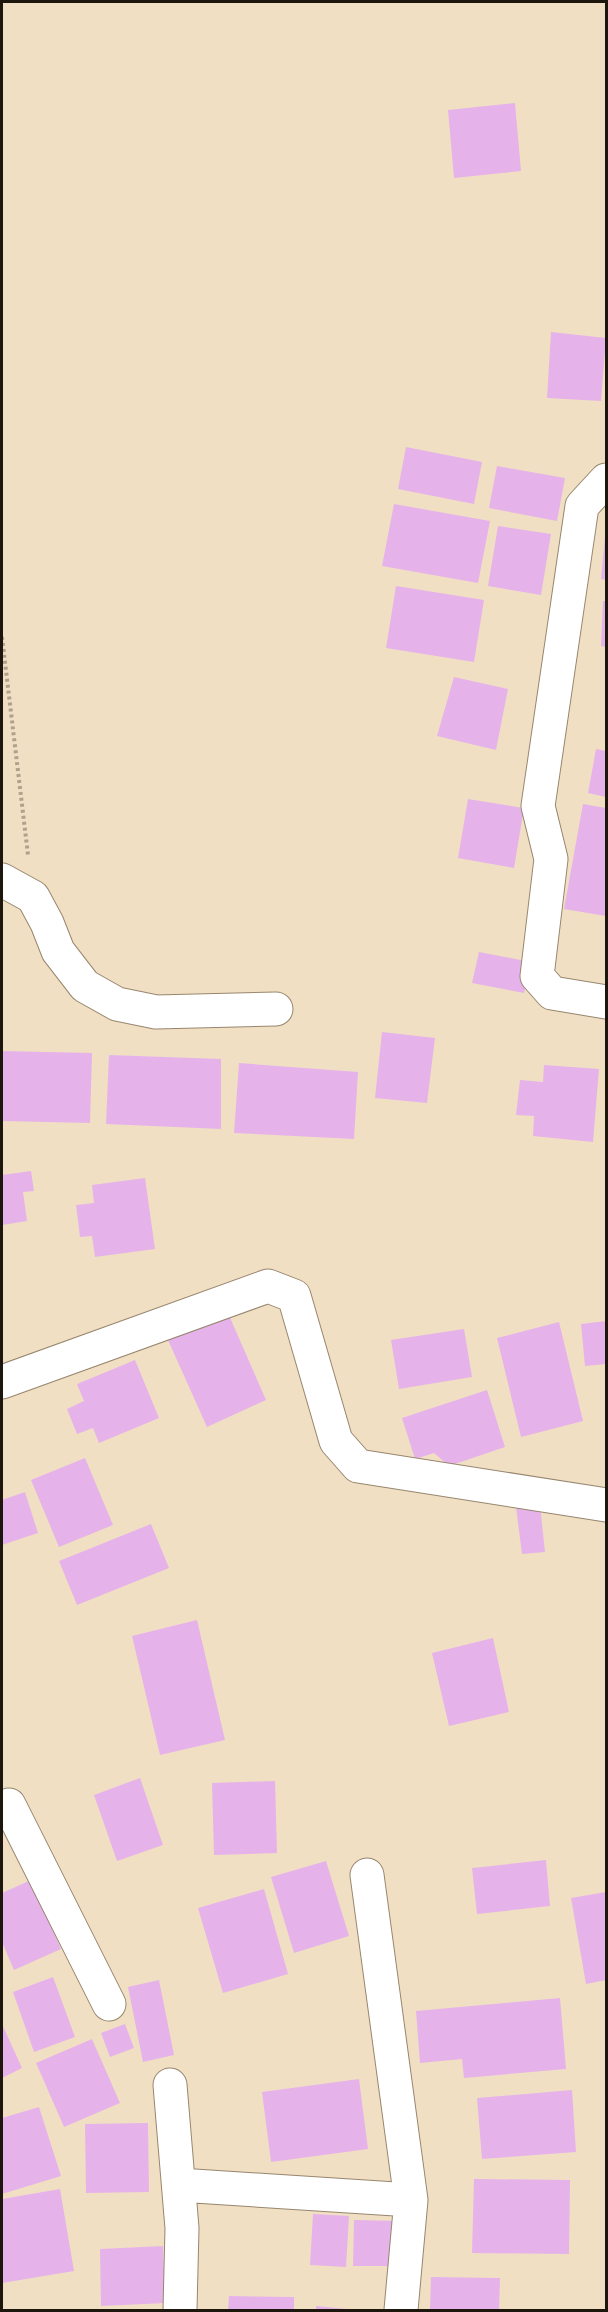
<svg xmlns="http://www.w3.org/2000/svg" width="608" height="2312" font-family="Overpass,sans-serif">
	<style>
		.building { fill: #e5b3ea }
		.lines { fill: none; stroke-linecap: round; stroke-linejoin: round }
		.minor-casing { stroke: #97866e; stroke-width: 35 }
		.path { stroke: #b0a18c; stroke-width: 4; stroke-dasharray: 3 3; stroke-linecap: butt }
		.minor { stroke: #fff; stroke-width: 33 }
	</style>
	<rect width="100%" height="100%" fill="#f1dfc4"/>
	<path class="building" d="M515,103L521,171L454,178L448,110Z
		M551,332L606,338L601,401L547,398Z
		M406,447L482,462L474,504L398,489Z
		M497,466L565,478L557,521L489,508Z
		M394,504L490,521L478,583L382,566Z
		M498,526L551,534L541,595L488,586Z
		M605,536H606V580L601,579Z
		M396,586L484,600L474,662L386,648Z
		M603,601H606V647L601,646Z
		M454,677L508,689L496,750L437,736Z
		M596,749L606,751V797L588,793Z
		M468,799L524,808L514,868L458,858Z
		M583,804L606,808V916L564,909Z
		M479,952L531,962L524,993L472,983Z
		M382,1032L435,1038L427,1103L375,1098Z
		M2,1051L92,1053L90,1123L2,1121Z
		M109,1055L221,1059V1129L106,1124Z
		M239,1063L358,1072L354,1139L234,1133Z
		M544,1065L599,1069L593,1142L533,1136L534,1116L516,1115L520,1080L543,1082Z
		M31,1171L34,1191L23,1192L27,1221L2,1225V1175Z
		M145,1178L155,1249L95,1257L92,1236L80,1237L76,1205L94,1203L92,1185Z
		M228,1313L266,1400L207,1427L168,1340Z
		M606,1321V1364L585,1366L581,1324Z
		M559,1322L583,1421L521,1437L497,1338Z
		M464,1329L472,1377L399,1389L391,1340Z
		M135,1360L159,1418L99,1443L93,1428L77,1434L67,1409L84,1401L77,1384Z
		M487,1390L505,1447L449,1466L434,1453L415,1459L402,1418Z
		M85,1458L113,1525L59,1547L31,1480Z
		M25,1492L38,1533L2,1545V1500Z
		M540,1505L545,1552L522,1554L516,1507Z
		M151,1524L169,1568L77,1605L59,1561Z
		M197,1620L225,1740L160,1755L132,1636Z
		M493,1638L509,1712L449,1726L432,1653Z
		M140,1778L163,1845L117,1861L94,1795Z
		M275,1781L277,1853L214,1855L212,1783Z
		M546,1860L550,1906L477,1914L472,1868Z
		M326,1861L349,1936L294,1953L271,1877Z
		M31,1880L61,1949L14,1970L2,1942V1893Z
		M264,1889L288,1974L223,1993L198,1908Z
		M606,1892V1980L586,1984L571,1898Z
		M53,1977L75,2037L34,2052L13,1992Z
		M159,1980L174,2055L143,2062L128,1987Z
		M560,1998L566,2069L464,2078L462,2059L420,2063L416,2011Z
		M2,2024L22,2068L2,2078Z
		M125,2024L134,2048L110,2057L101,2033Z
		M92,2039L120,2103L64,2127L36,2063Z
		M359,2079L368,2149L271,2162L262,2092Z
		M572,2090L576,2152L482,2159L477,2098Z
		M39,2107L61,2176L2,2194V2118Z
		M148,2123L149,2192L86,2193L85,2124Z
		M474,2179L570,2180L569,2254L472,2253Z
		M60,2189L74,2271L2,2283V2199Z
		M313,2214L349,2216L346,2267L310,2265Z
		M354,2220L402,2221L401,2266H353Z
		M163,2246L165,2303L101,2306L100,2249Z
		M431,2277L500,2278L499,2310H430Z
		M229,2296L294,2297V2310H228Z
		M316,2306L347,2309V2310H316Z"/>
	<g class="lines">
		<g class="minor-casing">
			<path id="minor" d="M606,480L582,506L538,806L551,859L537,976L552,993L606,1002
				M2,880L33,897L47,923L58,951L85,986L117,1004L156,1012L276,1009
				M2,1382L268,1286L294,1296L336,1441L358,1466L606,1505
				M2,1808L9,1805L109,2004
				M367,1875L411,2200L401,2310
				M170,2085L182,2228L180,2310
				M179,2185L411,2200"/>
		</g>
		<path class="path" d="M2,637L28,855"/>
		<use href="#minor" class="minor"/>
	</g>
	<rect width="608" height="2312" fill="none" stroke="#1d160d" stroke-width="6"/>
</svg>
